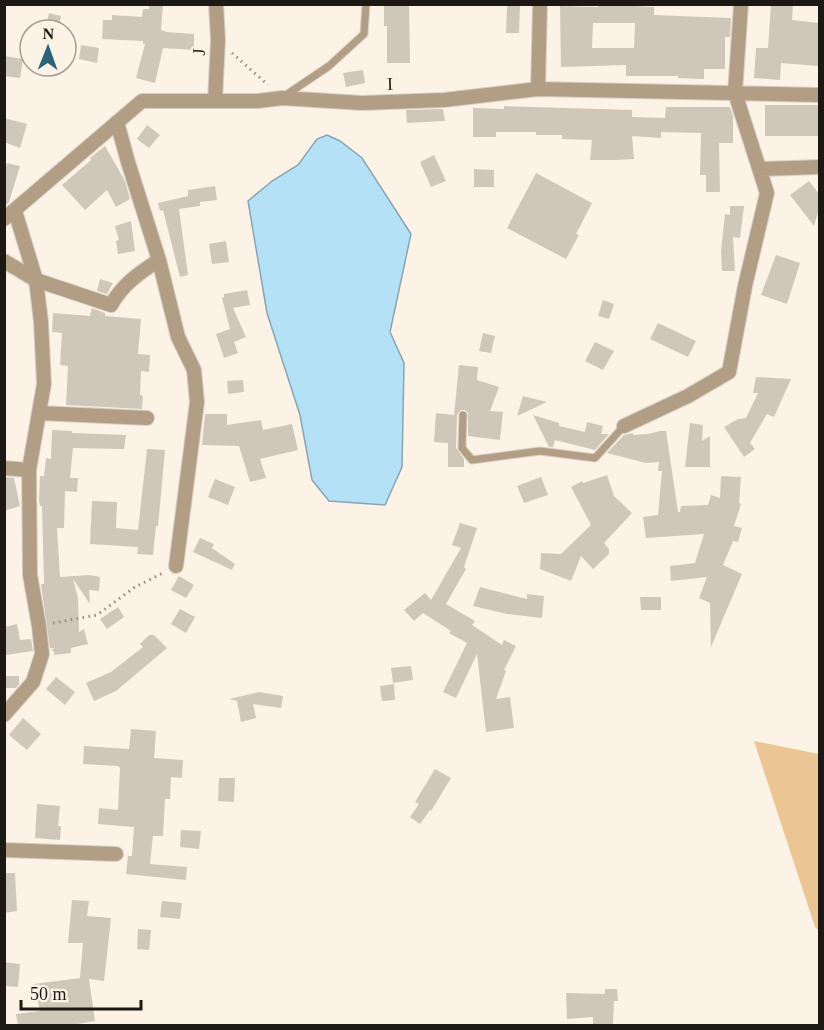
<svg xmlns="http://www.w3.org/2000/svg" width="824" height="1030" font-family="'Times New Roman',serif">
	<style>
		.green { fill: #ecc595 }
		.water { fill: #b5e1f7; stroke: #87a5b3; stroke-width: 1.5 }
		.building { fill: #d0c7bb; fill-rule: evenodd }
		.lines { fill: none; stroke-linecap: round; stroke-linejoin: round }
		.lane-casing { stroke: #d8cfc4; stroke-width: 9 }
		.street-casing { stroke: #d8cfc4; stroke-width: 16 }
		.path { stroke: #918a82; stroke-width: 3; stroke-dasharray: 1.5 4.5; stroke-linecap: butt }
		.lane { stroke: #b19e85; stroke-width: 7 }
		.street { stroke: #b19e85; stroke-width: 14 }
		.labels { text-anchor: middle; stroke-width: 4.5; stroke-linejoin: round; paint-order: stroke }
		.street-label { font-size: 18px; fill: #1c1814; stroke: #fcf2e6 }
	</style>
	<rect width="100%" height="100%" fill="#fcf2e6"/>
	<path class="green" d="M754,741L819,754V931L815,927Z"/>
	<path class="water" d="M327,135L340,141L362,158L411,234L390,332L404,363L402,467L385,505L329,501L312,480L300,415L267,313L248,201L272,181L298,165L317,139Z"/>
	<path class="building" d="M149,4H163L161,30L167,32L194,34V50L163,48L155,83L136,78L145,44H143V41L102,39L103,20H112V15L142,17L143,9H149Z
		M384,4H409L410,63H387V26H384Z
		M507,4H520L519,33H506Z
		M598,4L654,7V15L731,18L730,37H725V69H704V79L678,78V76H626V65L561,67L560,6L598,7ZM593,23H635L634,48H592Z
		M771,4H793L792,20L819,23L818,66L781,63L780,80L754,78L756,48H768Z
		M49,13L61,16L58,30H45Z
		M81,45L99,48L97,63L79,59Z
		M4,56L23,59L20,78L4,76Z
		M363,70L365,83L346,87L343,73Z
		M765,105H819V136H765Z
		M504,106L632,110V117L665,118L666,107H730L733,116V143H719L720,192H706V175H700L701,133L661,132V138L632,136L634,159L615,160H590L592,140L562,139V135H536V132H496V137H473V108L504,109Z
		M443,109L445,121L407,123L406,110Z
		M4,118L27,124L20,148L4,142Z
		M147,125L160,135L149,148L137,139Z
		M105,146L125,181L130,199L116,207L107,190L85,210L62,185L91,160L90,158Z
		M434,155L446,181L431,187L420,162Z
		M7,163L20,166L9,202L5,206L4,173Z
		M474,169L494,170V187H474Z
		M536,173L592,203L576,234L579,235L566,259L507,228Z
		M809,181L819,194V209L814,226L790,195Z
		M215,186L217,200L200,202V206L179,209L188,275L180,277L163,210L160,211L158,203L188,196V190Z
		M730,206H744L740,238L733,237L735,271H722L721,251L725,214L730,215Z
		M131,221L135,251L118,254L116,241L119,240L115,226Z
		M226,241L229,262L212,264L209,244Z
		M776,255L800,263L787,304L761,295Z
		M100,279L113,283L107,294L97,291Z
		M247,290L250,305L233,308L246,337L234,342L238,353L224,358L216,334L230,329L222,298L224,297V294Z
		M603,300L614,304L609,319L598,316Z
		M92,308L105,313V316L141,319L138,354L150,355L149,372L141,371L140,395L143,396L142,409L66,405L68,366L60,365L62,333L52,332L53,313L90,316Z
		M658,323L696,341L688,357L650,339Z
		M483,333L495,336L491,353L479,351Z
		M595,342L614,351L603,370L585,361Z
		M459,365L478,367L477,380L499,387L490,411L503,412L500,440L468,436V413L465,410H461L457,415L456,448L464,459V467H448V443L434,442L435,427L436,413L454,415Z
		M756,377L791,379L774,417L767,414L750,443L755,449L744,457L724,427L738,419L746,418L758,393H753Z
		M243,380L244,392L228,394L227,381Z
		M523,396L547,402L517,416Z
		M205,414H227V425L261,420L263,430L292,424L298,450L260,459L266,478L250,482L239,446L202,445Z
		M533,415L559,423V426L585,432L587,422L603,426L601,434H609L595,450L555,440L553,447H549Z
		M690,423L703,425L702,441L710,436V467H685Z
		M52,430L72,431V433L126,435L124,449L73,448L70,478H78L77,492L65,491L64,528H57L60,577L89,575L100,577L99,591L89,590L90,604L73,579L78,598L79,632L84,629L88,644L71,648V653L54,655V651H51L54,648H50L41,584H44L42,506H40L39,501L40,476H44L46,458L51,459Z
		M660,431H666L678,512H680L681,506L708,505L711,495L720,498L721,476L741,477L739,503L741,504L734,526L742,528L738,542L733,541L723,565L742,574L711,647L710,603L699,598L707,577L671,581L670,566L695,563L704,534L646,538L643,517L658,515L662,471H658L659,462L646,463L607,453L624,435L633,433V435L648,434Z
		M147,449L165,450L158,526H156L153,555L137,554L138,547L90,544L92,501L117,502L116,528L138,530Z
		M607,475L614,496L632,513L604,543L609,549V554L593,569L581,556L571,581L540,569L541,553L561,554L591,525L571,487L582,481L583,483Z
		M4,477L14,478L20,506L4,511Z
		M541,477L548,495L524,503L517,486Z
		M215,479L235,487L228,505L208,497Z
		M460,523L477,528L464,567L466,569L446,604L475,621L472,625L502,645L504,640L516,646L504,670L506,671L496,699L510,697L514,728L486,732L477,654L456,698L443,692L467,643L449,633L451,631L423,613L414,621L404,610L425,593L431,600L461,548L452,545Z
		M200,538L214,544L212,548L235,564L232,570L193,552Z
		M179,576L194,585L186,598L171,590Z
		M480,587L527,599V594L544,596L542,618L507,614L473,606Z
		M640,597H661V610H641Z
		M118,607L124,617L107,629L100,619Z
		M180,609L195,617L186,633L171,624Z
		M17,624L20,640L31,639L33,651L6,655L4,627Z
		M149,635H154L167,648L116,691L94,701L86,683L111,672L143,647L140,644Z
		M411,666L413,680L393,683L391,668Z
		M4,676H19V684L16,688H4Z
		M56,677L75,692L65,705L46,689Z
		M394,684L395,700L382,701L380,686Z
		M259,692L283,696L281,708L253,704L256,718L241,722L237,701L229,699Z
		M23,718L41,734L27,750L9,735Z
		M131,729L156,731L154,758L183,760L182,778L171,777L170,799H165L163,836H153L150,864L187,867L186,880L126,874L128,856H132L134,827L98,824L99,808L118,810L120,768L118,766L83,764L84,746L129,749Z
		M435,769L451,778L431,811L430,810L420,824L410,817L419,804L415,802Z
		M219,778H235L234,802L218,801Z
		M37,804L60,806L58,826H61L60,840L35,838Z
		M181,830L201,831L199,849L180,847Z
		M4,873H15L17,911L4,913Z
		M72,900L89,901L87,916L111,918L104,981L89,979L95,1021L66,1026H18L16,1014L40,1011L34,984L80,978L83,943H68Z
		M162,901L182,903L180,919L160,917Z
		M138,929L151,930L149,950L137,949Z
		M4,962L20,964L18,987L4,986Z
		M605,989H617L618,1001H614L613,1026H593V1017L567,1019L566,993L605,994Z"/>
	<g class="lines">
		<g class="lane-casing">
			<path id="lane" d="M286,95L329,66L364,34L366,4
				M463,415L462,448L472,460L540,451L595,458L624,426"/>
		</g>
		<g class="street-casing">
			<path id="street" d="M538,89L540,4
				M215,101L218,40L216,4
				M117,122L128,162L159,260L178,337L194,370L197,402L176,566
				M760,169L820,167
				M4,219L142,101H258L282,98L362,103L444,100L538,89L820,95
				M4,261L36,280L111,305C123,284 139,273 159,260
				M39,413L147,418
				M624,426L688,396L729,372L745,286L767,193L735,93L741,4
				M4,468L29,470
				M4,715L33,682L42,654L39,626L30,575L29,470L44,384L41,322L36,280L15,211
				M4,850L116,854"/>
		</g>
		<path class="path" d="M232,53L268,85
			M53,623L97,615L135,587L165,572"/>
		<use href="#lane" class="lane"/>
		<use href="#street" class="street"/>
	</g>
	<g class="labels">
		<g class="street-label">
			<text transform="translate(199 52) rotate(-87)" y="6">J</text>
			<text transform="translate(390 84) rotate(-2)" y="6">I</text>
		</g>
	</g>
	<rect width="824" height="1030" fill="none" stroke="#1c1814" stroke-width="12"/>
	<g transform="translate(48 48) rotate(1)"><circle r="28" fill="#fcf2e6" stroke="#a29b92" stroke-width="1.5"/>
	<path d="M0-4.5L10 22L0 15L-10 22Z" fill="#2b637d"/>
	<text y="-9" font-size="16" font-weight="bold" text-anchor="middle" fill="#1c1814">N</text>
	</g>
	<path d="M21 1000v9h120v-9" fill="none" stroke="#1c1814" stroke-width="3"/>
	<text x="30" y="1000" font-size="18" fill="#1c1814" stroke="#fcf2e6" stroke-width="4.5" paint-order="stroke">50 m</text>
</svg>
